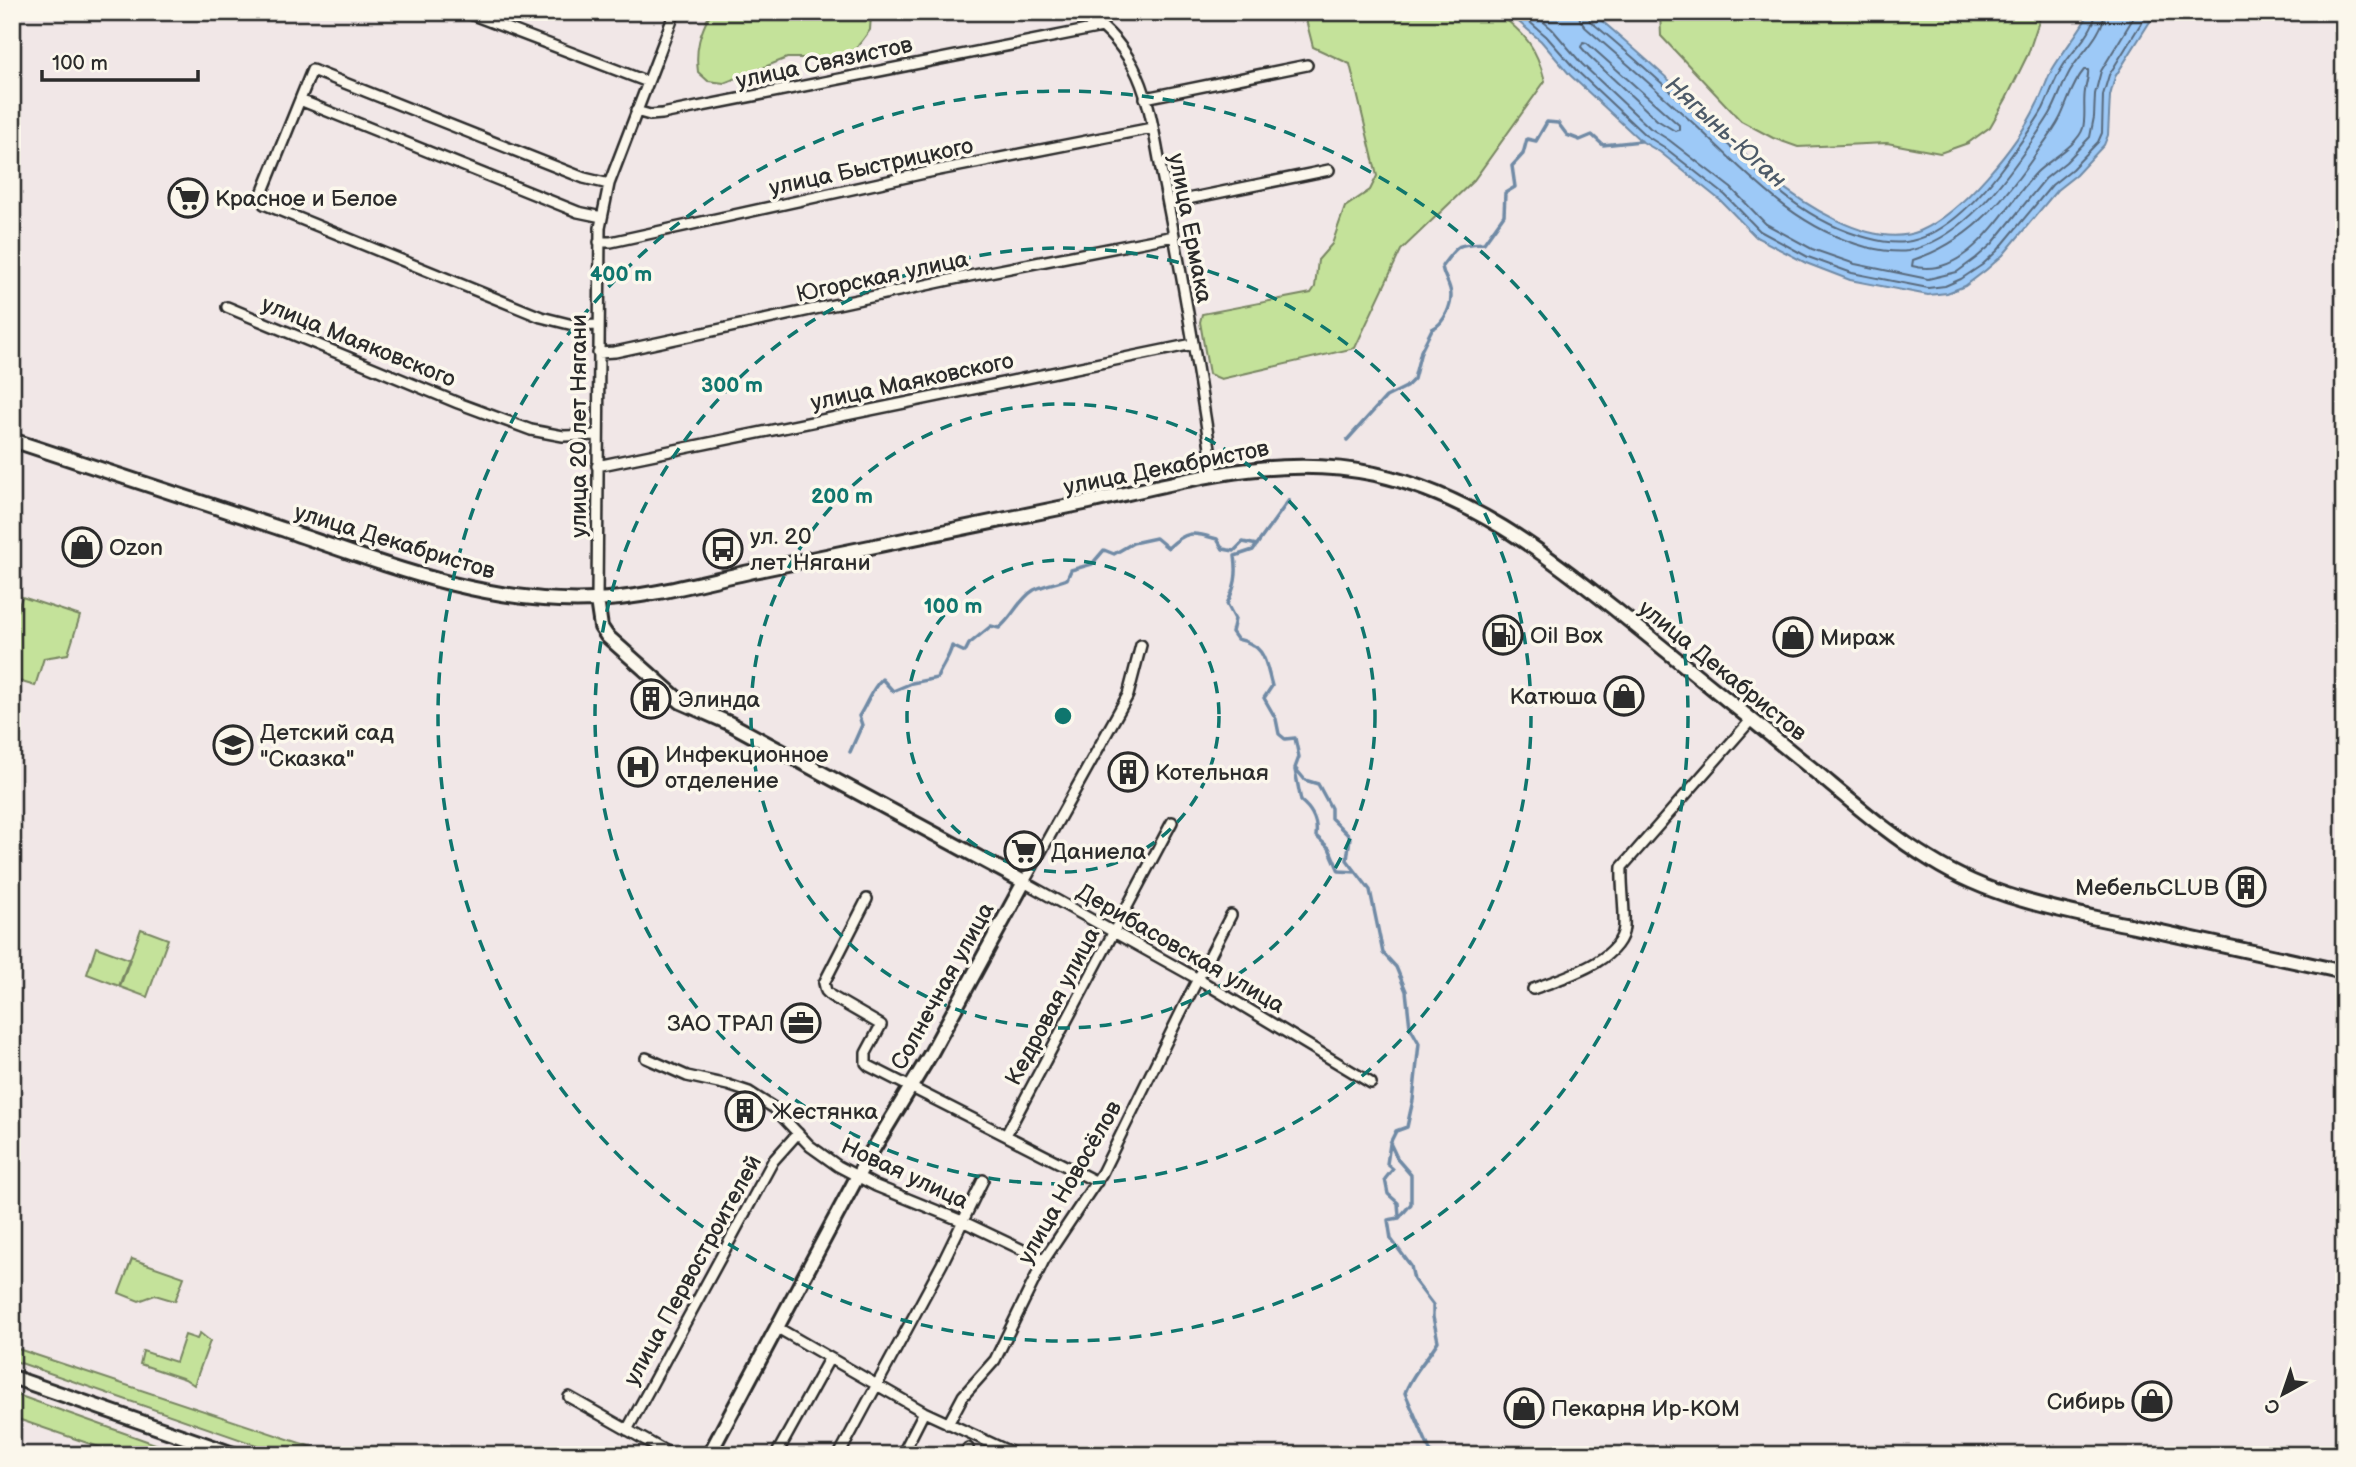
<svg xmlns="http://www.w3.org/2000/svg" width="2356" height="1467" font-family="'Balsamiq Sans',sans-serif">
	<style>
		.green { fill: #c4e29a; stroke: #788662; stroke-width: 2 }
		.water { fill: #9dc9f7; stroke: #6f8aa5; stroke-width: 2 }
		.lines { fill: none; stroke-linecap: round; stroke-linejoin: round }
		.shore { stroke: #596a7d; stroke-width: 2 }
		.stream { stroke: #6f8aa5; stroke-width: 3.5 }
		.street-casing { stroke: #2b2b2b; stroke-width: 14 }
		.secondary-casing { stroke: #2b2b2b; stroke-width: 18 }
		.street { stroke: #fbf7ec; stroke-width: 9 }
		.secondary { stroke: #fbf7ec; stroke-width: 12 }
		.ring { fill: none; stroke: #0f766e; stroke-width: 3.5; stroke-dasharray: 12 9 }
		.labels { text-anchor: middle; stroke-width: 7; stroke-linejoin: round; paint-order: stroke }
		.street-label { font-size: 23px; fill: #2b2b2b; stroke: #fbf7ec }
		.poi-label { font-size: 23px; fill: #2b2b2b; stroke: #fbf7ec; text-anchor: start }
		.water-label { font-size: 24px; font-style: italic; fill: #4d5a68; stroke: #fbf7ec }
		.centre { fill: #0f766e; stroke: #fbf7ec; stroke-width: 3.5 }
		.ring-label { font-size: 21px; text-anchor: middle; font-weight: bold; fill: #0f766e; stroke: #fbf7ec; stroke-width: 7; stroke-linejoin: round; paint-order: stroke }
	</style>
	<rect width="100%" height="100%" fill="#f1e7e7"/>
	<filter id="ink" filterUnits="userSpaceOnUse"><feTurbulence type="fractalNoise" baseFrequency=".0143" numOctaves="2"/><feDisplacementMap in="SourceGraphic" scale="14" xChannelSelector="R" yChannelSelector="G"/><feConvolveMatrix kernelMatrix="1 2 1 2 8 2 1 2 1" color-interpolation-filters="sRGB"/></filter>
	<g filter="url(#ink)">
		<path class="green" d="M711,12H871V15L870,30L862,41L852,53L840,58H787L724,83L708,81L698,72C695,48 700,33 711,12Z
			M1304,12H1497C1526,35 1536,46 1545,81L1474,180L1401,250L1355,348L1221,379L1209,374L1200,322L1202,314L1311,293L1315,287L1318,260L1332,244L1345,207L1370,190L1377,176L1350,64L1313,47Z
			M1660,12H2042L2028,54L2006,99L1990,127L1968,143L1940,153L1887,143L1798,147L1773,138L1741,121L1661,36Z
			M22,597L80,616L68,654L44,658L35,686L12,679V627Z
			M141,929L168,939L147,997L120,987Z
			M96,947L129,959L119,986L87,974Z
			M132,1259L184,1277L175,1301L155,1295L139,1301L119,1293Z
			M200,1333L210,1341L194,1385L185,1379L140,1364L143,1351L176,1362L185,1335L197,1339Z
			M12,1347L336,1455H285L12,1360Z
			M12,1393L186,1455H122L12,1417Z"/>
		<path class="water" d="M1507,12H1591C1628,42 1663,75 1699,107C1721,128 1741,151 1763,171C1799,202 1871,251 1920,231C1962,213 2018,145 2037,104C2043,93 2046,81 2052,70C2064,50 2079,32 2090,12H2156L2115,77L2110,96L2108,135L2104,145L2076,175L2057,190L2003,255L1986,270L1965,286L1947,293L1928,295L1850,280L1806,263L1756,237L1721,201L1660,152L1641,141L1570,75L1541,41Z"/>
		<g class="lines">
			<path class="shore" d="M1518,12L1546,36L1576,70L1645,135L1664,147L1725,195L1760,231L1808,257L1852,273L1928,288L1945,286L1961,279L1982,265L1998,250L2052,185L2072,169L2098,142L2102,133L2103,95L2109,75L2148,12
				M1532,12L1552,29L1582,64L1650,128L1669,140L1731,188L1766,224L1812,249L1855,264L1928,279L1957,272L1976,258L1992,244L2045,179L2066,162L2090,137L2094,117L2095,94L2101,71L2137,12
				M1579,12L1580,20L1585,27C1621,58 1657,90 1692,122C1746,172 1792,227 1866,247C1879,250 1895,253 1908,251C1956,240 1993,196 2020,158C2030,144 2041,129 2050,114C2058,100 2062,85 2070,71C2081,53 2103,34 2105,12
				M1588,12L1590,21C1627,51 1662,83 1698,116C1750,164 1796,220 1868,238C1879,241 1893,244 1905,242C1948,237 1989,187 2013,153C2023,139 2034,125 2043,109C2050,95 2054,80 2063,66C2073,50 2094,32 2096,12
				M1583,42L1587,43L1679,125V130L1675,131L1657,120L1589,56L1581,47Z
				M2084,70H2088C2089,77 2086,83 2085,91C2083,103 2086,116 2083,128C2078,145 2049,160 2037,172C2005,205 1968,282 1912,266L1913,260C1966,243 2002,203 2033,158C2042,145 2053,132 2060,118C2068,102 2072,84 2084,70Z"/>
			<path class="stream" d="M1347,440L1386,397L1406,387L1414,379L1421,351L1432,329C1444,324 1454,303 1450,289C1448,281 1443,275 1442,266C1460,243 1455,245 1484,243L1504,215L1505,193L1515,187L1512,166L1523,154L1527,139L1536,141L1547,122L1558,123L1567,135L1580,140L1592,135L1603,145L1641,141
				M1289,500L1253,550L1235,556C1238,575 1235,587 1227,604L1235,619L1232,632L1237,639C1266,645 1265,661 1272,686L1264,698L1276,719L1279,734L1285,739L1295,738L1299,757L1295,768L1305,780L1318,784L1331,808V818L1350,837L1347,860L1370,890L1383,953L1396,967L1406,991L1410,1027L1419,1043L1413,1100L1407,1127L1396,1131L1390,1143L1398,1160L1411,1175V1204L1399,1218L1388,1220L1391,1239L1411,1266L1414,1280L1433,1305V1317L1438,1341C1428,1358 1411,1375 1405,1393L1432,1455
				M850,752L862,725L859,716C867,704 871,689 882,679L893,691L912,683L937,678C942,666 949,658 952,646L965,652L969,644L991,626L999,628C1012,618 1019,599 1034,590C1044,585 1057,583 1067,579L1071,570L1092,564L1104,550L1114,554L1133,543L1156,538L1168,548C1187,530 1192,532 1217,539L1223,549L1234,551L1243,542L1257,545
				M1295,770L1301,801C1312,810 1318,821 1316,836L1329,848L1339,871L1356,872
				M1390,1144L1387,1164L1393,1169L1385,1179L1388,1194L1398,1203L1399,1216"/>
			<g class="street-casing">
				<path id="street" d="M465,12L648,82
					M1081,12C1103,24 1121,44 1133,66C1151,99 1155,142 1163,179C1183,277 1199,376 1214,474
					M1145,98L1307,65
					M300,100L578,212L602,217
					M636,111L650,115L662,114L1102,27
					M1168,203L1329,170
					M599,242H611L934,171L1152,128
					M227,307L458,403L531,430L563,436L598,435
					M598,325L577,326L541,317L264,204L261,196L312,70L584,178L609,184
					M598,353L615,352L954,279L1174,236
					M597,466L1193,344
					M597,600L600,228L609,184L675,12
					M1141,645L1128,695L1024,882L1198,979L1371,1083
					M867,899L824,983L826,991L831,996L881,1025L866,1053V1063L869,1066L1097,1182
					M1533,989C1561,978 1621,962 1624,927C1625,907 1621,887 1622,867L1751,720
					M646,1058L687,1076L728,1085L749,1092L774,1108L810,1146L838,1166L876,1186L962,1221L1044,1260
					M1006,1135L1172,822
					M776,1327L924,1412L1017,1455
					M569,1397L672,1455
					M948,1424L963,1396L995,1360L1044,1260L1102,1173L1184,1006L1231,915
					M627,1430L773,1161L798,1133
					M776,1455L829,1359
					M839,1455L942,1264L983,1180
					M902,1455L924,1412
					M964,1455L968,1448"/>
			</g>
			<g class="secondary-casing">
				<path id="secondary" d="M12,440C100,469 188,498 276,527C379,562 483,605 594,600C651,598 712,579 768,568C875,547 982,525 1089,502C1184,481 1278,453 1375,474C1469,495 1541,550 1615,609C1680,662 1745,715 1811,768C1850,800 1888,834 1931,860C1993,899 2064,911 2134,926C2204,942 2274,957 2344,972
					M597,600L601,627L607,636L681,702L729,723L1024,882L930,1055L863,1166L709,1455
					M12,1377L236,1455"/>
			</g>
			<use href="#street" class="street"/>
			<use href="#secondary" class="secondary"/>
		</g>
	</g>
	<g class="ring">
		<circle cx="1063" cy="716" r="156"/>
		<circle cx="1063" cy="716" r="312"/>
		<circle cx="1063" cy="716" r="468"/>
		<circle cx="1063" cy="716" r="625"/>
	</g>
	<defs>
		<g id="supermarket-ring" transform="scale(2.0125)"><circle r="9.5" fill="#fbf7ec" stroke="#2b2b2b" stroke-width="1.5"/><path d="M-6-5.5h2.5l.6 2H6L4.5 2H-2.5L-4.4-4H-6ZM-1.5 3.2a1.3 1.3 0 1 0 .1 0ZM3 3.2a1.3 1.3 0 1 0 .1 0Z" fill="#2b2b2b"/></g>
		<g id="shop-ring" transform="scale(2.0125)"><circle r="9.5" fill="#fbf7ec" stroke="#2b2b2b" stroke-width="1.5"/><path d="M-5-2.5h2.3a2.7 3.5 0 0 1 5.4 0H5L5.5 6h-11ZM-1.5-2.5h3a1.5 2.3 0 0 0-3 0Z" fill="#2b2b2b"/></g>
		<g id="bus-ring" transform="scale(2.0125)"><circle r="9.5" fill="#fbf7ec" stroke="#2b2b2b" stroke-width="1.5"/><path d="M-5-6H5V4H4V6H2V4H-2V6H-4V4H-5ZM-3.5-4V0h7V-4ZM-3.5 1.2v1.5H-2V1.2ZM2 1.2v1.5H3.5V1.2Z" fill="#2b2b2b"/></g>
		<g id="fuel-ring" transform="scale(2.0125)"><circle r="9.5" fill="#fbf7ec" stroke="#2b2b2b" stroke-width="1.5"/><path d="M-5.5-6h7V0h2V4h1.3V-2.5L3-4.5l.8-.8L6-3V5H2.5V1h-1V6h-7ZM-4.2-4.7v3.2H.2V-4.7Z" fill="#2b2b2b"/></g>
		<g id="building-ring" transform="scale(2.0125)"><circle r="9.5" fill="#fbf7ec" stroke="#2b2b2b" stroke-width="1.5"/><path d="M-4-6H4V6H1V3H-1V6H-4ZM-2.5-4.3h1.7v1.8h-1.7ZM.8-4.3h1.7v1.8H.8ZM-2.5-1h1.7V.8h-1.7ZM.8-1h1.7V.8H.8Z" fill="#2b2b2b"/></g>
		<g id="school-ring" transform="scale(2.0125)"><circle r="9.5" fill="#fbf7ec" stroke="#2b2b2b" stroke-width="1.5"/><path d="M0-5L7-2L0 1L-7-2ZM-4 1L0 2.5L4 1V4Q0 6-4 4Z" fill="#2b2b2b"/></g>
		<g id="hospital-ring" transform="scale(2.0125)"><circle r="9.5" fill="#fbf7ec" stroke="#2b2b2b" stroke-width="1.5"/><path d="M-5-5h3v3.5h4V-5h3V5h-3V1.5h-4V5h-3Z" fill="#2b2b2b"/></g>
		<g id="office-ring" transform="scale(2.0125)"><circle r="9.5" fill="#fbf7ec" stroke="#2b2b2b" stroke-width="1.5"/><path d="M-6-3h4V-5.5h4V-3h4V5H-6ZM-1-4.5V-3h2v-1.5ZM-6 0V1H6V0Z" fill="#2b2b2b"/></g>
	</defs>
	<g fill-rule="evenodd">
		<use href="#supermarket-ring" x="188" y="198"/>
		<use href="#shop-ring" x="82" y="547"/>
		<use href="#bus-ring" x="723" y="549"/>
		<use href="#fuel-ring" x="1503" y="635"/>
		<use href="#shop-ring" x="1793" y="637"/>
		<use href="#shop-ring" x="1624" y="696"/>
		<use href="#building-ring" x="651" y="699"/>
		<use href="#school-ring" x="233" y="745"/>
		<use href="#hospital-ring" x="638" y="767"/>
		<use href="#building-ring" x="1128" y="772"/>
		<use href="#supermarket-ring" x="1024" y="851"/>
		<use href="#building-ring" x="2246" y="887"/>
		<use href="#office-ring" x="801" y="1023"/>
		<use href="#building-ring" x="745" y="1111"/>
		<use href="#shop-ring" x="2152" y="1401"/>
		<use href="#shop-ring" x="1524" y="1408"/>
	</g>
	<g class="labels">
		<g class="street-label">
			<text transform="translate(824 62) rotate(-12)" y="8">улица Связистов</text>
			<text transform="translate(871 166) rotate(-12)" y="8">улица Быстрицкого</text>
			<text transform="translate(1191 228) rotate(79)" y="8">улица Ермака</text>
			<text transform="translate(882 276) rotate(-12)" y="8">Югорская улица</text>
			<text transform="translate(359 341) rotate(22)" y="8">улица Маяковского</text>
			<text transform="translate(912 381) rotate(-12)" y="8">улица Маяковского</text>
			<text transform="translate(578 426) rotate(-90)" y="8">улица 20 лет Нягани</text>
			<text transform="translate(1166 467) rotate(-11)" y="8">улица Декабристов</text>
			<text transform="translate(395 541) rotate(17)" y="8">улица Декабристов</text>
			<text transform="translate(1723 670) rotate(39)" y="8">улица Декабристов</text>
			<text transform="translate(1181 948) rotate(30)" y="8">Дерибасовская улица</text>
			<text transform="translate(942 986) rotate(-61)" y="8">Солнечная улица</text>
			<text transform="translate(1052 1006) rotate(-62)" y="8">Кедровая улица</text>
			<text transform="translate(905 1173) rotate(25)" y="8">Новая улица</text>
			<text transform="translate(1069 1182) rotate(-60)" y="8">улица Новосёлов</text>
			<text transform="translate(692 1270) rotate(-61)" y="8">улица Первостроителей</text>
		</g>
		<g class="poi-label">
			<text x="215" y="206">Красное и Белое</text>
			<text x="750" y="544">ул. 20<tspan x="750" dy="26">лет Нягани</tspan></text>
			<text x="109" y="555">Ozon</text>
			<text x="1530" y="643">Oil Box</text>
			<text x="1820" y="645">Мираж</text>
			<text x="1597" y="704" text-anchor="end">Катюша</text>
			<text x="678" y="707">Элинда</text>
			<text x="260" y="740">Детский сад<tspan x="260" dy="26">"Сказка"</tspan></text>
			<text x="665" y="762">Инфекционное<tspan x="665" dy="26">отделение</tspan></text>
			<text x="1155" y="780">Котельная</text>
			<text x="1051" y="859">Даниела</text>
			<text x="2219" y="895" text-anchor="end">МебельCLUB</text>
			<text x="774" y="1031" text-anchor="end">ЗАО ТРАЛ</text>
			<text x="772" y="1119">Жестянка</text>
			<text x="2125" y="1409" text-anchor="end">Сибирь</text>
			<text x="1551" y="1416">Пекарня Ир-КОМ</text>
		</g>
		<g class="water-label">
			<text transform="translate(1726 132) rotate(42)" y="8">Нягынь-Юган</text>
		</g>
	</g>
	<circle cx="1063" cy="716" r="10" class="centre"/>
	<g class="ring-label">
		<text x="621" y="281">400 m</text>
		<text x="732" y="392">300 m</text>
		<text x="842" y="503">200 m</text>
		<text x="953" y="613">100 m</text>
	</g>
	<rect width="2356" height="1467" fill="none" stroke="#fbf7ec" stroke-width="42"/>
	<rect x="21" y="21" width="2314" height="1425" fill="none" stroke="#2b2b2b" stroke-width="2.5" filter="url(#ink)"/>
	<g transform="translate(2283 1394) rotate(220)" stroke="#fbf7ec" stroke-width="5" paint-order="stroke">
	<path d="M0-5L12 26L0 18L-12 26Z" fill="#2b2b2b"/>
	<text y="-10" font-size="19" font-weight="bold" text-anchor="middle" fill="#2b2b2b">С</text>
	</g>
	<path d="M42 70v10h156v-10" fill="none" stroke="#2b2b2b" stroke-width="3.5"/>
	<text x="52" y="70" font-size="21" fill="#2b2b2b" stroke="#fbf7ec" stroke-width="5" paint-order="stroke">100 m</text>
</svg>
